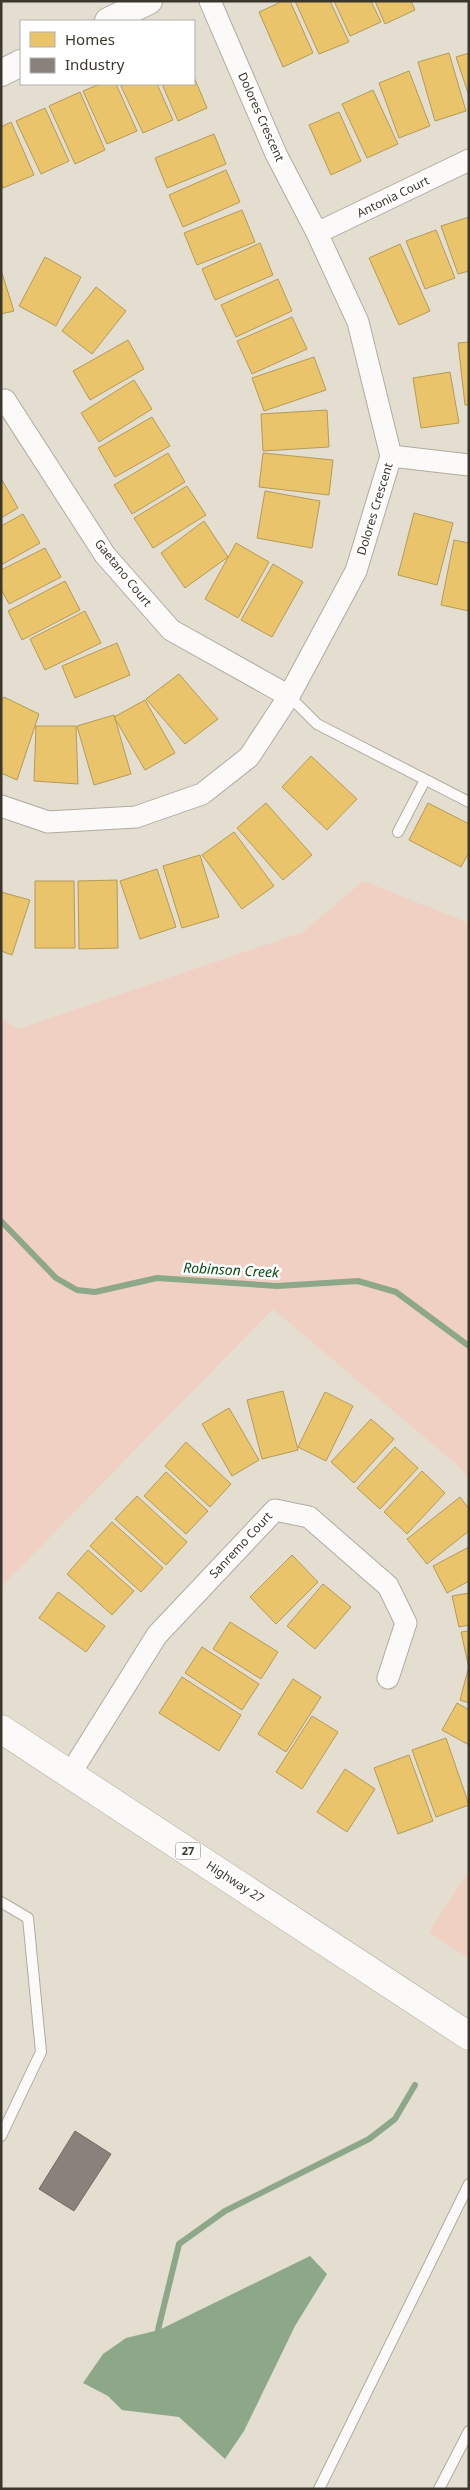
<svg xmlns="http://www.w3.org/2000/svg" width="470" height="2490" font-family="'Noto Sans',sans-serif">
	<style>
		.green { fill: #f1d0c4 }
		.water { fill: #8da789 }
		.homes { fill: #e9c46a; stroke: #b59a57 }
		.industry { fill: #8a817c; stroke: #726b64 }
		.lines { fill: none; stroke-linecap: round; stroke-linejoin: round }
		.stream { stroke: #8da789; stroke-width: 6 }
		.service-casing { stroke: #b0aba0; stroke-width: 12 }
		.minor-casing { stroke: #b0aba0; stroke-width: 23 }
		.tertiary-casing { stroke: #b0aba0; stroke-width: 28 }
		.primary-casing { stroke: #b0aba0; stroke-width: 29 }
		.service { stroke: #fbfaf8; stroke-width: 10 }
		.minor { stroke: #fbfaf8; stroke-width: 21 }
		.tertiary { stroke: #fbfaf8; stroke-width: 26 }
		.primary { stroke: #fbfaf8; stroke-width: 28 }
		.labels { text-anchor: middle; stroke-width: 5; stroke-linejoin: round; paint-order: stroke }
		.shield { fill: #fff; stroke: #76736b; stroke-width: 1 }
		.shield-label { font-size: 11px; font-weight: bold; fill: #3b372c }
		.street-label { font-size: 12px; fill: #3b372c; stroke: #fff }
		.water-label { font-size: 14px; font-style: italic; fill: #0b4a18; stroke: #fff }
	</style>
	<rect width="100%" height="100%" fill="#e4ded0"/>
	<path class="green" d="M363,881L469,923V1479L457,1465L273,1309L1,1587V1019L18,1029L303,932Z
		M469,1870V1959L429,1932Z"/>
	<path class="water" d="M310,2256L327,2274L295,2326L244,2431L225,2459L179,2417L122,2410L108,2396L83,2383L103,2354L126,2338L159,2330Z"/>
	<path class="homes" d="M283,1H290L313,53L283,67L259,12Z
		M295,1H330L349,42L319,54Z
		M334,1H371L381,22L350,36Z
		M375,1H411L415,10L385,24Z
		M449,53L466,111L435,121L418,62Z
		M469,53V96L456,57Z
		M409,71L430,126L399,138L379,83Z
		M194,77L207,108L178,121L162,84H194Z
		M100,84H116L137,131L107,144L83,91Z
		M120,84H157L173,120L143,133Z
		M373,90L398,144L367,158L342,104Z
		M80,92L105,150L75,164L49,106Z
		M45,108L69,161L41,174L16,121Z
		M339,112L361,161L331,175L309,125Z
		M11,122L34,175L3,188L1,183V127Z
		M214,134L226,164L167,188L155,158Z
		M226,170L240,202L183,227L169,195Z
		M242,210L255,242L197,265L184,233Z
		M469,217V271L458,274L441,226Z
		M436,230L455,278L425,289L406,241Z
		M260,243L273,275L215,300L202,269Z
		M400,244L430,311L399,325L369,258Z
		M45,257L81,277L56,326L19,306Z
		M1,270L14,311L1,314Z
		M278,279L292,311L236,337L221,305Z
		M96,287L126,311L92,354L62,331Z
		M292,317L307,349L252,374L237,341Z
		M128,340L144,369L90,400L73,371Z
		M469,342V405H465L458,343Z
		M314,357L326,390L264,411L252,378Z
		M450,372L459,423L421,428L413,378Z
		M134,380L152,409L99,442L81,413Z
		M327,410L329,447L263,451L261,414Z
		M152,417L170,446L115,477L98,448Z
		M168,453L185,482L132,514L114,485Z
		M263,453L333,460L329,495L259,487Z
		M2,480L18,508L1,518V481Z
		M187,486L206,515L153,548L134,518Z
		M265,491L320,501L312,548L257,538Z
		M414,513L453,523L437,585L398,575Z
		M23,514L40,543L1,565V526Z
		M204,521L228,557L185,588L161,553Z
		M454,540L469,543V611L441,605Z
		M236,543L269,562L238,618L205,599Z
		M45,548L61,577L9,604L1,589V570Z
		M273,564L303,582L272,637L241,620Z
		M65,581L80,610L22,640L8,611Z
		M85,611L101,643L45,670L30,639Z
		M117,643L130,675L75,698L62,666Z
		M179,674L218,719L185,744L146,699Z
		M4,697L39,714L17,780L1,773V702Z
		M145,700L175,753L145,770L114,717Z
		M114,715L131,774L94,785L77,726Z
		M36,726H76L78,784L34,781Z
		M311,756L357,799L327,830L282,787Z
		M266,803L312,855L283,880L237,828Z
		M428,803L469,824V852L461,867L409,840Z
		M234,832L274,886L242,909L202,855Z
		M200,855L219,917L182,928L163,866Z
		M157,869L176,927L140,939L120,881Z
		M117,880L118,948L79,949L78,881Z
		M35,881H74L75,948H35Z
		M1,892L30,900L12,955L1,951Z
		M283,1391L298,1450L262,1459L247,1400Z
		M325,1392L353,1406L326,1461L298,1447Z
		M229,1408L259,1460L232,1476L202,1424Z
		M371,1419L394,1439L354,1483L331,1462Z
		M186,1442L231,1484L210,1507L165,1466Z
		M395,1447L418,1468L380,1509L357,1488Z
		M422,1471L445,1493L407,1534L384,1512Z
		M166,1472L208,1511L186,1534L144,1496Z
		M137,1496L187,1542L166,1565L115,1519Z
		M460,1497L469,1509V1531L427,1564L407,1539Z
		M112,1522L163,1568L141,1592L90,1546Z
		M469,1547V1581L447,1593L433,1566Z
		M88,1550L134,1591L112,1615L67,1574Z
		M292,1555L318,1582L276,1624L250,1597Z
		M323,1584L351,1607L315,1649L287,1626Z
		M58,1592L105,1626L86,1652L39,1618Z
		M469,1593V1625L459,1627L452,1596Z
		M230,1622L278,1652L261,1679L213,1649Z
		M469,1631V1664H468L461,1632Z
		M202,1647L259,1684L242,1710L185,1673Z
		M468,1670H469V1703L460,1700Z
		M182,1677L241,1715L219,1751L159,1713Z
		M293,1679L321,1697L286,1752L258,1734Z
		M457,1703L469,1710V1745L442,1730Z
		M312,1716L338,1732L302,1789L276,1772Z
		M446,1738L469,1805L436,1817L412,1750Z
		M409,1755L433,1821L398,1834L374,1768Z
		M345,1769L375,1789L347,1832L317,1812Z"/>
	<path class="industry" d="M75,2131L111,2154L74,2211L39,2189Z"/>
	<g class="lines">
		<path class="stream" d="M1,1221L56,1278L77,1290L95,1292L157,1278L277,1286L358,1281L396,1292L469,1346
			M158,2330L179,2244L225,2211L369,2139L395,2119L415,2085"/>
		<g class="service-casing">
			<path id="service" d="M289,696L317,724L469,802
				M398,832L425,780
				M1,1902L28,1918L41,2052L1,2136
				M319,2489L469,2184
				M439,2489L469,2431"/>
		</g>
		<g class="minor-casing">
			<path id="minor" d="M317,233L469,160
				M5,400L105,555L171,630L289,696
				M391,456L469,465
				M1,806L48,822L136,817L202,794L249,757L289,696L356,571L391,456L358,322L317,233L276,154L210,1
				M70,1774L157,1635L275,1510L309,1517L388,1586L406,1623L388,1678"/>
		</g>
		<g class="tertiary-casing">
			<path id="tertiary" d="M108,21L149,1
				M1,73L21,63"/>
		</g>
		<g class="primary-casing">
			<path id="primary" d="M1,1729L469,2036"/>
		</g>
		<use href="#service" class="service"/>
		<use href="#minor" class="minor"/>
		<use href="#tertiary" class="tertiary"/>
		<use href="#primary" class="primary"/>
	</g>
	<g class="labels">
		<rect class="shield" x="175.5" y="1842.5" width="25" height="17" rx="4"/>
		<g class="shield-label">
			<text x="188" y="1855">27</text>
		</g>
		<g class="street-label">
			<text transform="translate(261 117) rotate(66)" y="4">Dolores Crescent</text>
			<text transform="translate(393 197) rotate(-26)" y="4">Antonia Court</text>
			<text transform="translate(375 509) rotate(-73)" y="4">Dolores Crescent</text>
			<text transform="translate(123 573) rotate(51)" y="4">Gaetano Court</text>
			<text transform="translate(241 1545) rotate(-47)" y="4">Sanremo Court</text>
			<text transform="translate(235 1882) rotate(33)" y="4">Highway 27</text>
		</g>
		<g class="water-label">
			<text transform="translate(231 1270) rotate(3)" y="5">Robinson Creek</text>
		</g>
	</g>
	<rect width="470" height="2490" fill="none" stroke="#3b372c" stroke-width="5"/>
	<rect x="20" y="20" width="175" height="65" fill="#ffffff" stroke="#b1afab"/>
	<rect x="30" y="32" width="25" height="15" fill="#e9c46a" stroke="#b1afab"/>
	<text x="65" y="45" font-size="15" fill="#3b372c">Homes</text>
	<rect x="30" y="58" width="25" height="15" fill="#8a817c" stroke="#b1afab"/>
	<text x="65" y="70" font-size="15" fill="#3b372c">Industry</text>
</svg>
